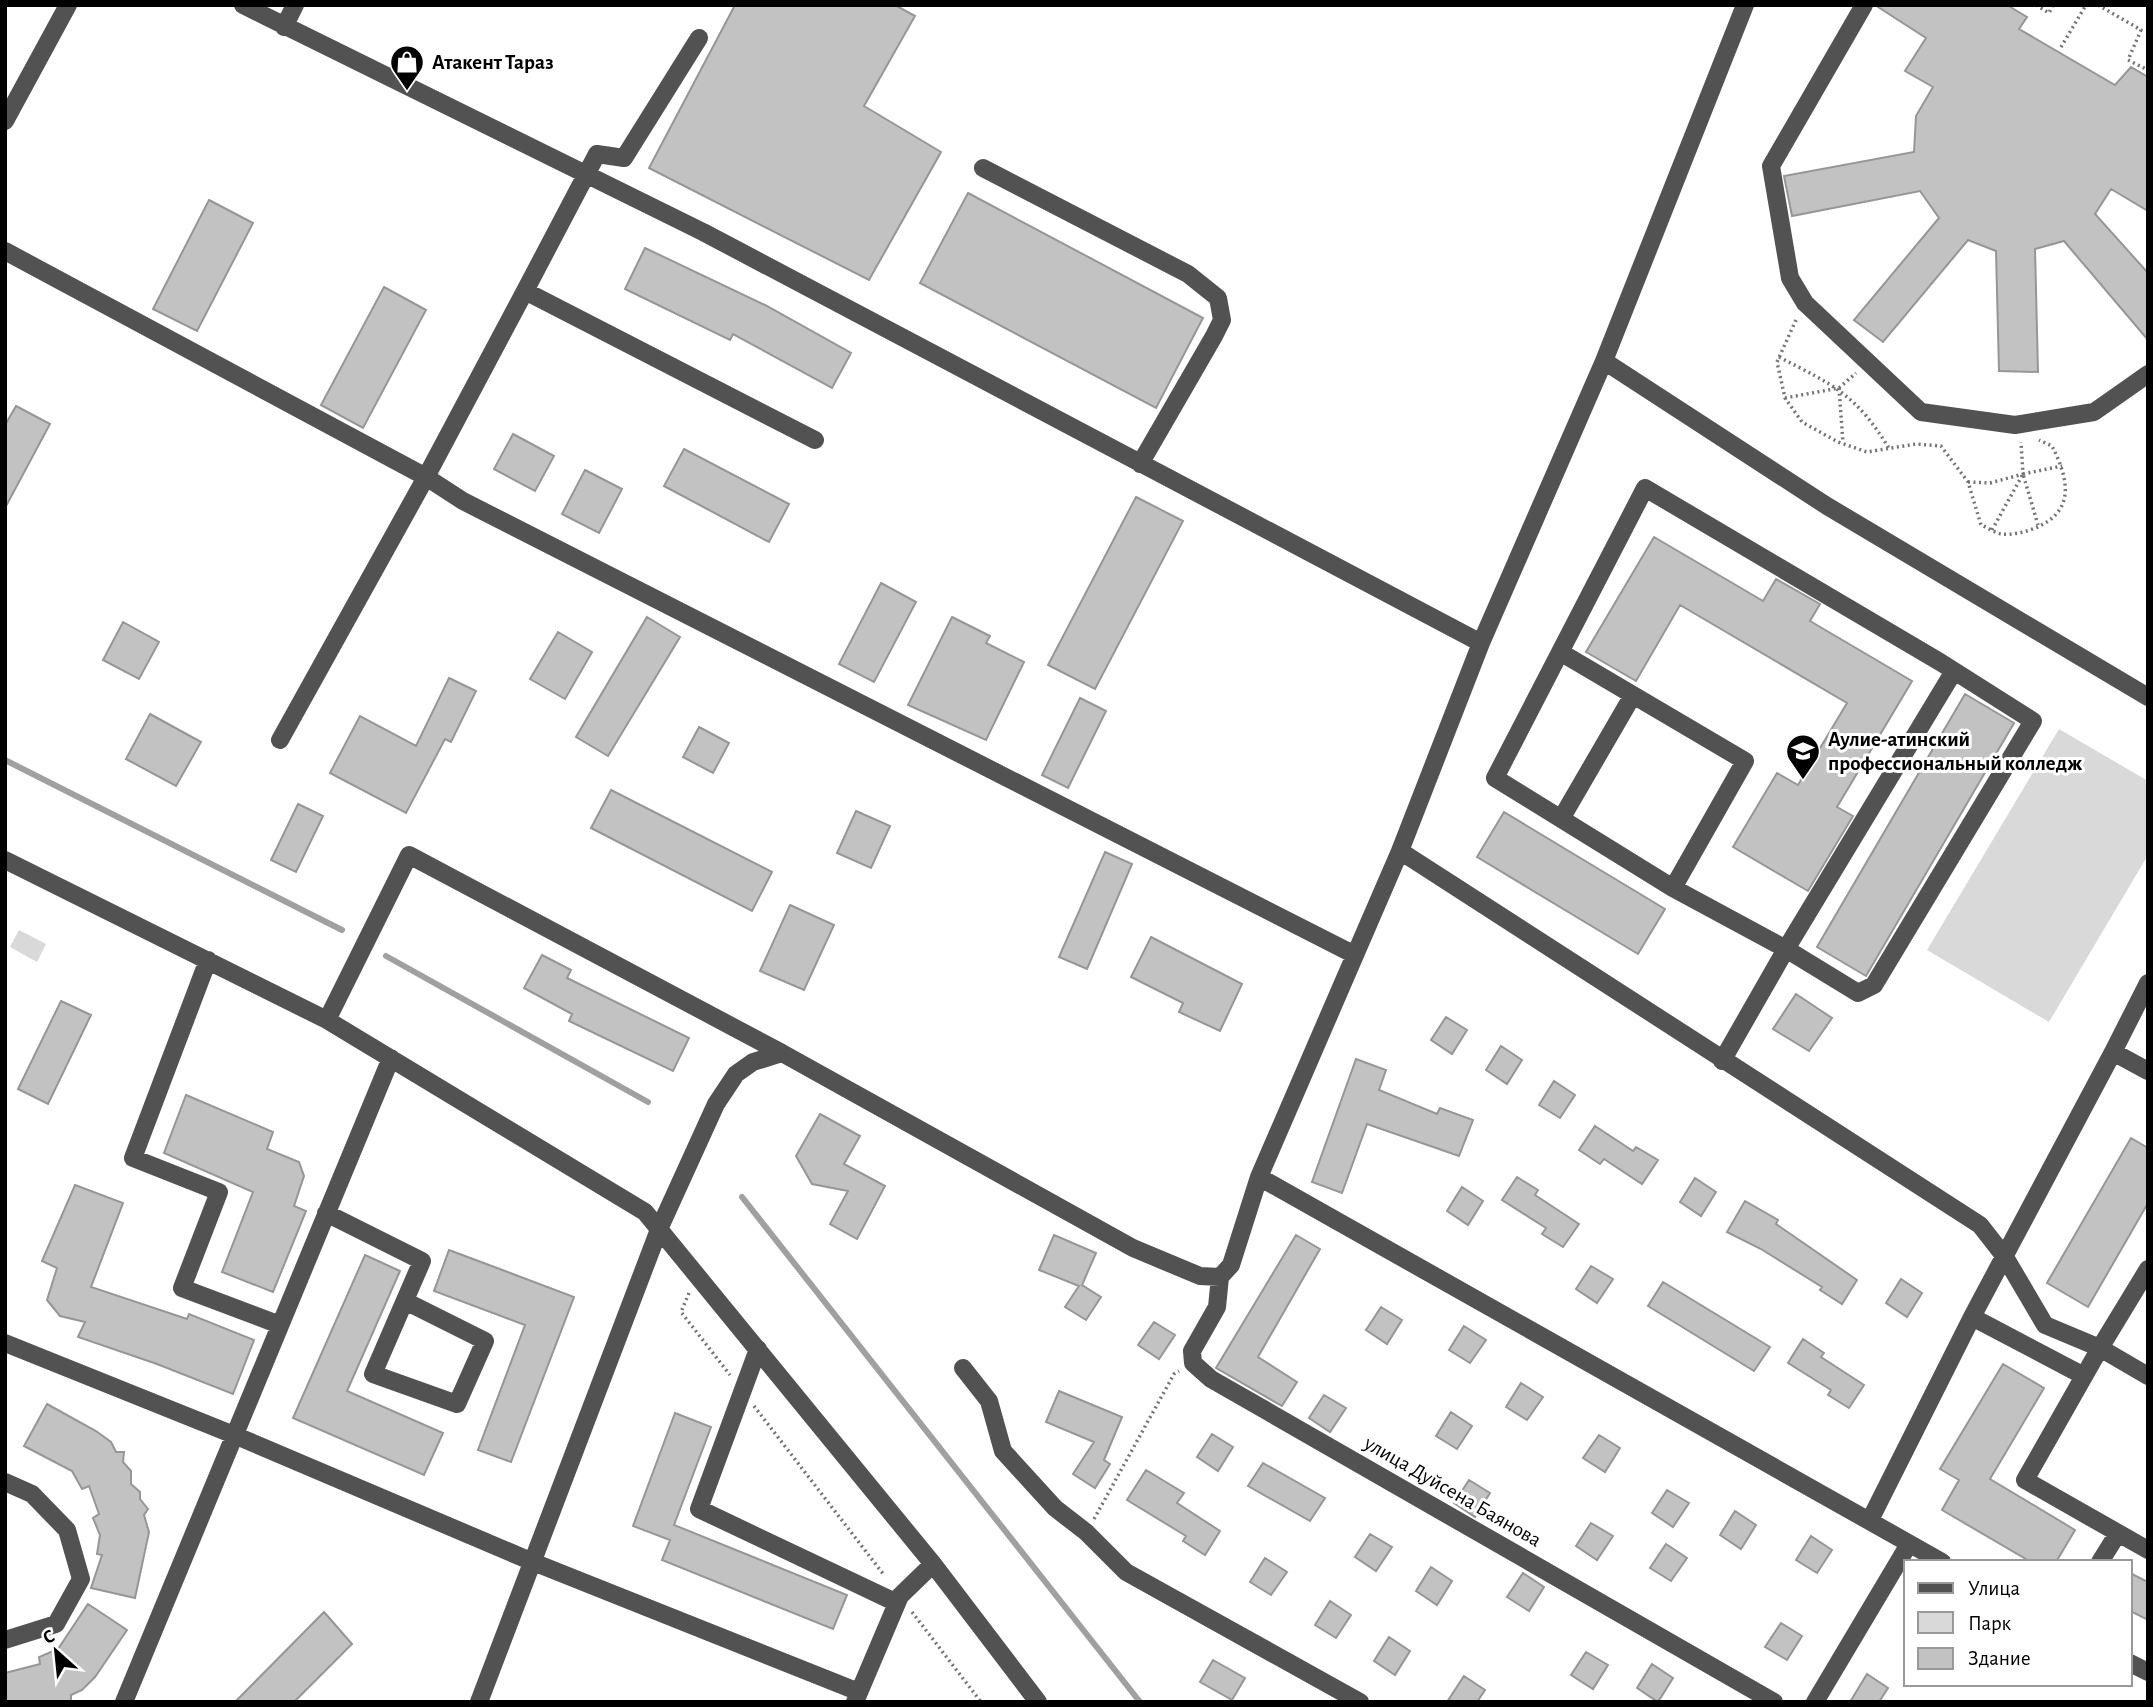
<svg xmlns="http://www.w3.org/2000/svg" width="2153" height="1707" font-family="'Alegreya Sans',sans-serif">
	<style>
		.green { fill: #d9d9d9 }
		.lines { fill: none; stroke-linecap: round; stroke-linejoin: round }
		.stream { stroke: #a0a0a0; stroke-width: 6 }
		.building { fill: #c2c2c2; stroke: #969696; stroke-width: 2 }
		.path { stroke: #747474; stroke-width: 3.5; stroke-dasharray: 2 3.5; stroke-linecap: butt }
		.minor { stroke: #525252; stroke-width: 18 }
		.labels { text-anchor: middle; stroke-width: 6; stroke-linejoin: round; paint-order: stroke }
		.poi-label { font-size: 21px; font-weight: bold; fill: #000; stroke: #fff; text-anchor: start }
		.street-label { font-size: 21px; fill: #000; stroke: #fff }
	</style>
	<rect width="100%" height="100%" fill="#fff"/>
	<path class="green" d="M2059,729L2148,781V855L2049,1022L1927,950Z
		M19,930L46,944L37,962L10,947Z"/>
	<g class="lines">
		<path class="stream" d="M5,760L342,930
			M386,956L648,1102
			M742,1197L1140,1702"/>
	</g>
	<path class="building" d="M735,5H895L915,16L864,106L941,152L869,280L649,168Z
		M1875,5H2007L2027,17L2019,29L2115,85L2131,67L2148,77V211L2111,189L2095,214L2148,273V340L2064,241L2035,249L2038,372L1999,371L1996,251L1968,240L1883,342L1854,320L1939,218L1920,191L1792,216L1784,176L1914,152L1916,116L1933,87L1905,71L1926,38Z
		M968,193L1203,318L1156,408L920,283Z
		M209,200L253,223L197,331L153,309Z
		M645,248L765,305L851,353L832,388L733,334L730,340L625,289Z
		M384,287L426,310L363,428L321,405Z
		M16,406L50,424L5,508V425Z
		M513,434L554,456L535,491L494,469Z
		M684,449L789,504L769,542L664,486Z
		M585,470L622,489L599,533L562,514Z
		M1136,497L1183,521L1095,689L1048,665Z
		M1654,537L1763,601L1776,579L1820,604L1810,621L1912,681L1837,807L1853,816L1808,891L1733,847L1777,773L1798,785L1847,703L1680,605L1636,681L1586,652Z
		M881,583L916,602L874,682L839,664Z
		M647,617L680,637L608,756L576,737Z
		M952,617L990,636L986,643L1024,662L986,740L908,705Z
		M123,622L159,642L139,679L103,660Z
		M558,632L592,652L565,699L530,679Z
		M449,678L476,691L451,742L445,739L406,813L330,773L360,716L416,746Z
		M1965,694L2014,723L1866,976L1817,947Z
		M1080,698L1106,711L1068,788L1042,775Z
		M150,714L201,742L176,786L126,759Z
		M699,727L729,743L713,773L683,757Z
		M611,790L772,872L752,911L591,828Z
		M298,804L323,816L296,872L271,860Z
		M856,811L890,826L871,868L837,853Z
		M1504,812L1665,909L1638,954L1477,857Z
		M1105,852L1132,864L1087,969L1059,957Z
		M790,905L834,925L804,990L760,971Z
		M1151,937L1242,984L1220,1031L1179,1012L1183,1003L1131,977Z
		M542,955L571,970L567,978L689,1038L673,1071L569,1021L572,1014L524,988Z
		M1796,994L1832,1018L1809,1051L1773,1029Z
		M61,1001L91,1015L48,1104L18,1089Z
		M1446,1017L1467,1030L1452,1054L1431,1040Z
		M1501,1046L1522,1060L1507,1084L1486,1070Z
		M1356,1059L1386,1070L1379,1090L1437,1114L1440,1108L1473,1120L1459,1156L1367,1124L1342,1193L1312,1182Z
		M1554,1081L1575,1095L1560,1118L1539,1105Z
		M186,1095L273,1132L267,1149L299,1162L304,1176L294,1206L306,1211L273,1292L222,1272L253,1192L164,1153Z
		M820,1114L860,1136L844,1164L885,1186L857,1239L830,1224L848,1191L812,1184L796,1156Z
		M1595,1126L1633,1151L1636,1147L1658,1160L1642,1184L1604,1159L1600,1164L1579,1150Z
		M2131,1138L2148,1148V1203L2088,1307L2047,1283Z
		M1517,1177L1538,1190L1535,1195L1579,1224L1563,1247L1542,1234L1546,1228L1502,1200Z
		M1695,1178L1716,1192L1701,1216L1680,1202Z
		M75,1185L123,1203L91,1287L187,1319L189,1314L254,1340L233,1394L157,1364L78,1337L85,1322L60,1316L47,1300L57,1268L42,1261Z
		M1462,1187L1483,1201L1468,1225L1447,1211Z
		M1745,1201L1778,1220L1776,1224L1857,1280L1842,1304L1820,1290L1822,1287L1761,1249L1727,1232Z
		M1054,1235L1096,1253L1082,1285L1101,1297L1086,1320L1065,1307L1079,1286L1039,1270Z
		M1296,1235L1320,1249L1258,1357L1297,1382L1282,1406L1216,1368Z
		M449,1250L574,1297L511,1462L478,1450L525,1325L434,1291Z
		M365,1255L400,1271L347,1391L443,1433L424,1475L293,1418Z
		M1591,1266L1613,1279L1597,1303L1576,1289Z
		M1901,1279L1922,1293L1907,1317L1886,1303Z
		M1663,1282L1770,1347L1754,1371L1648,1306Z
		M1381,1307L1402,1320L1387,1344L1366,1330Z
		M1154,1322L1175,1335L1159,1359L1138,1345Z
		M1464,1326L1486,1340L1470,1363L1449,1350Z
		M1803,1339L1824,1353L1821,1357L1864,1385L1849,1408L1828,1395L1831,1390L1788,1363Z
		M2003,1364L2044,1388L1990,1479L2075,1530L2056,1562H2031L1942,1510L1959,1480L1940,1469Z
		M1521,1383L1543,1397L1527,1420L1506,1407Z
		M1059,1391L1122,1417L1104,1460L1110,1464L1095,1488L1073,1474L1094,1442L1046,1422Z
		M1324,1395L1346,1408L1330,1432L1309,1418Z
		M47,1404L96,1431L111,1442L116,1452H124L123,1462L131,1471V1484L140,1492V1499L148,1509L144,1515L149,1532L135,1598L91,1588L102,1555L97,1554L100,1535L93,1518L99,1514L89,1486L82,1489L72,1471L24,1446Z
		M1451,1412L1472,1426L1457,1449L1436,1436Z
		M675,1413L711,1427L674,1525L847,1595L833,1629L662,1560L670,1540L633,1526Z
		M1212,1434L1233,1447L1218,1471L1197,1457Z
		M1599,1435L1620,1448L1605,1472L1583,1458Z
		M1263,1463L1325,1498L1310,1521L1248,1486Z
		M1146,1470L1184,1493L1177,1503L1220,1531L1205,1555L1183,1541L1186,1536L1127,1500Z
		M1469,1480L1490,1493L1475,1517L1454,1503Z
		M1667,1490L1689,1503L1673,1527L1652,1513Z
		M1735,1511L1756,1525L1741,1549L1720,1535Z
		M1591,1523L1613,1536L1597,1560L1576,1546Z
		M1370,1534L1392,1547L1376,1571L1355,1557Z
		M1811,1536L1832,1550L1817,1573L1796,1560Z
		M1666,1544L1687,1558L1671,1581L1650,1568Z
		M1265,1558L1287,1572L1271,1595L1250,1582Z
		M1431,1567L1452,1581L1437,1605L1416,1591Z
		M1523,1573L1544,1587L1529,1611L1507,1597Z
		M2130,1573L2148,1582V1620L2130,1611Z
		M1330,1601L1351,1615L1336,1638L1315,1625Z
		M88,1604L127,1630L95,1677L82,1690L71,1695V1702H5V1673L40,1664L39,1657L58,1649Z
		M324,1612L352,1644L294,1702H235Z
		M1781,1623L1802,1636L1787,1660L1765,1647Z
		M1389,1637L1410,1651L1395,1675L1374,1661Z
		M1586,1652L1608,1665L1593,1689L1571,1675Z
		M1213,1660L1245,1678L1232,1700L1200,1682Z
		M1652,1664L1673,1678L1658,1702L1637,1688Z
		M1867,1674L1888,1688L1879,1702H1850Z
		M1464,1676L1485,1690L1477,1702H1447Z"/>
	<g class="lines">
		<path class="path" d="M2036,5L2049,13L2053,5
			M2098,5L2141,30L2128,60L2148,70
			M2061,47L2086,5
			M1796,320L1777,362L1785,398L1802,422L1838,442L1867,452L1916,444L1941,446L1968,482L1981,525C1987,527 1995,533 2001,534C2020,536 2050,526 2060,509C2072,490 2061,464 2052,446L2039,440
			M1779,357C1835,386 1856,394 1890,450
			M1839,388L1856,373
			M1785,398L1839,388L1843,443
			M2023,474L2062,466
			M1968,482L1990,483L2023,474L2021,442
			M1992,530L2023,474L2038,525
			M689,1293L681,1312L730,1375
			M754,1406L884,1575
			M1094,1519L1174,1374L1179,1371
			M912,1612L981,1702"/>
		<path class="minor" d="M243,5L703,232L1481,643
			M1864,5L1771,166L1790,278L1805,303L1921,412L2015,425L2094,412L2148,374
			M284,27L295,5
			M699,38L624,158L597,154L525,291L815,440
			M5,121L68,5
			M983,168L1188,274L1218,298L1222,320L1214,336L1140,464
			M5,251L426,477L525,291
			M1604,361L1827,506L2148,697
			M1560,652L1745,761L1673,888
			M280,740L426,477L463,501L1355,955
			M1561,819L1633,695
			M1400,851L1980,1225L2005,1257L2045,1325L2100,1348L2025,1480L2148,1550
			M5,860L327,1020L645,1212L933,1564L1038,1702
			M208,960L133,1158L219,1192L182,1288L280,1325
			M327,1020L409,855L782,1053
			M2113,1052L2148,983
			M1722,1061L1786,949L1858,993L1874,985L2033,721L1940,662L1645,488L1495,778L1673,888L1786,949L1954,671
			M1259,1177L1942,1562
			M326,1213L422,1261L373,1374L457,1404L485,1341L405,1301
			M2148,1269L2100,1348L2148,1376
			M1220,1277L1217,1307L1192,1351L1193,1363L1211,1379L1774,1702
			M1972,1317L2084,1376
			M5,1343L234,1435L533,1562L859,1692
			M758,1349L699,1509L897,1603
			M963,1368L989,1401L1003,1451L1055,1508L1086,1532L1126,1572L1360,1702
			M5,1482L32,1494L67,1530L81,1579L56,1624L5,1640
			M1870,1520L1972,1317L2113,1052L2148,1071
			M2100,1562L2118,1533
			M2130,1663L2148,1672
			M124,1702L391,1058
			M479,1702L660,1227L716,1104L736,1074L753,1062L782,1053L1133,1248L1200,1276L1220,1277L1231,1265L1259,1177L1400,851L1481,643L1604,361L1745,5
			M855,1702L900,1596L933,1564
			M1815,1702L1909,1544"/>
	</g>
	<defs>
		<g id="shop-pin" transform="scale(1.75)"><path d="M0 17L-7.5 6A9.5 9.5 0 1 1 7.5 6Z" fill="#000" stroke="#fff"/><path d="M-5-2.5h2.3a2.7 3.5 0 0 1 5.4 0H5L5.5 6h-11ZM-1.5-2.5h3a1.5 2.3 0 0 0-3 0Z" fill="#fff"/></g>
		<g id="university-pin" transform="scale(1.75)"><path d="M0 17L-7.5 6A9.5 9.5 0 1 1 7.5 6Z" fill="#000" stroke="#fff"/><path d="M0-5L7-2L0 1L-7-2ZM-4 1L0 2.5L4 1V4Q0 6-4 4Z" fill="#fff"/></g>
	</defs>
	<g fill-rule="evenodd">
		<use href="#shop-pin" x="407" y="62"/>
		<use href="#university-pin" x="1803" y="751"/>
	</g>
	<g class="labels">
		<g class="poi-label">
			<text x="432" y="69">Атакент Тараз</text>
			<text x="1828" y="746">Аулие-атинский<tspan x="1828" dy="24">профессиональный колледж</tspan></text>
		</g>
		<g class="street-label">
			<text transform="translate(1453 1491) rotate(30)" y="7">улица Дуйсена Баянова</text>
		</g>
	</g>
	<rect width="2153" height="1707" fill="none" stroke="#000000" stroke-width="14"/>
	<rect x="1904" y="1560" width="228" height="126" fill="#ffffff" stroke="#999999" stroke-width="2"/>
	<rect x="1918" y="1583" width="35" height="10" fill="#525252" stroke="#999999" stroke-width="2"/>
	<text x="1968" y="1595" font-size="21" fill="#000000">Улица</text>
	<rect x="1918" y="1612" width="35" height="21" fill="#d9d9d9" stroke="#999999" stroke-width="2"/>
	<text x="1968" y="1630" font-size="21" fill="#000000">Парк</text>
	<rect x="1918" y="1648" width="35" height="21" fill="#c2c2c2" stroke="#999999" stroke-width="2"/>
	<text x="1968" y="1665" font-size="21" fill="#000000">Здание</text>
	<g transform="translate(56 1651) rotate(333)" stroke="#ffffff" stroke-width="5" paint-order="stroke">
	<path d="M0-5L12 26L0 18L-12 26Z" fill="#000000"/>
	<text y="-10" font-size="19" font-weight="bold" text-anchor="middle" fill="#000000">С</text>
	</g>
</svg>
